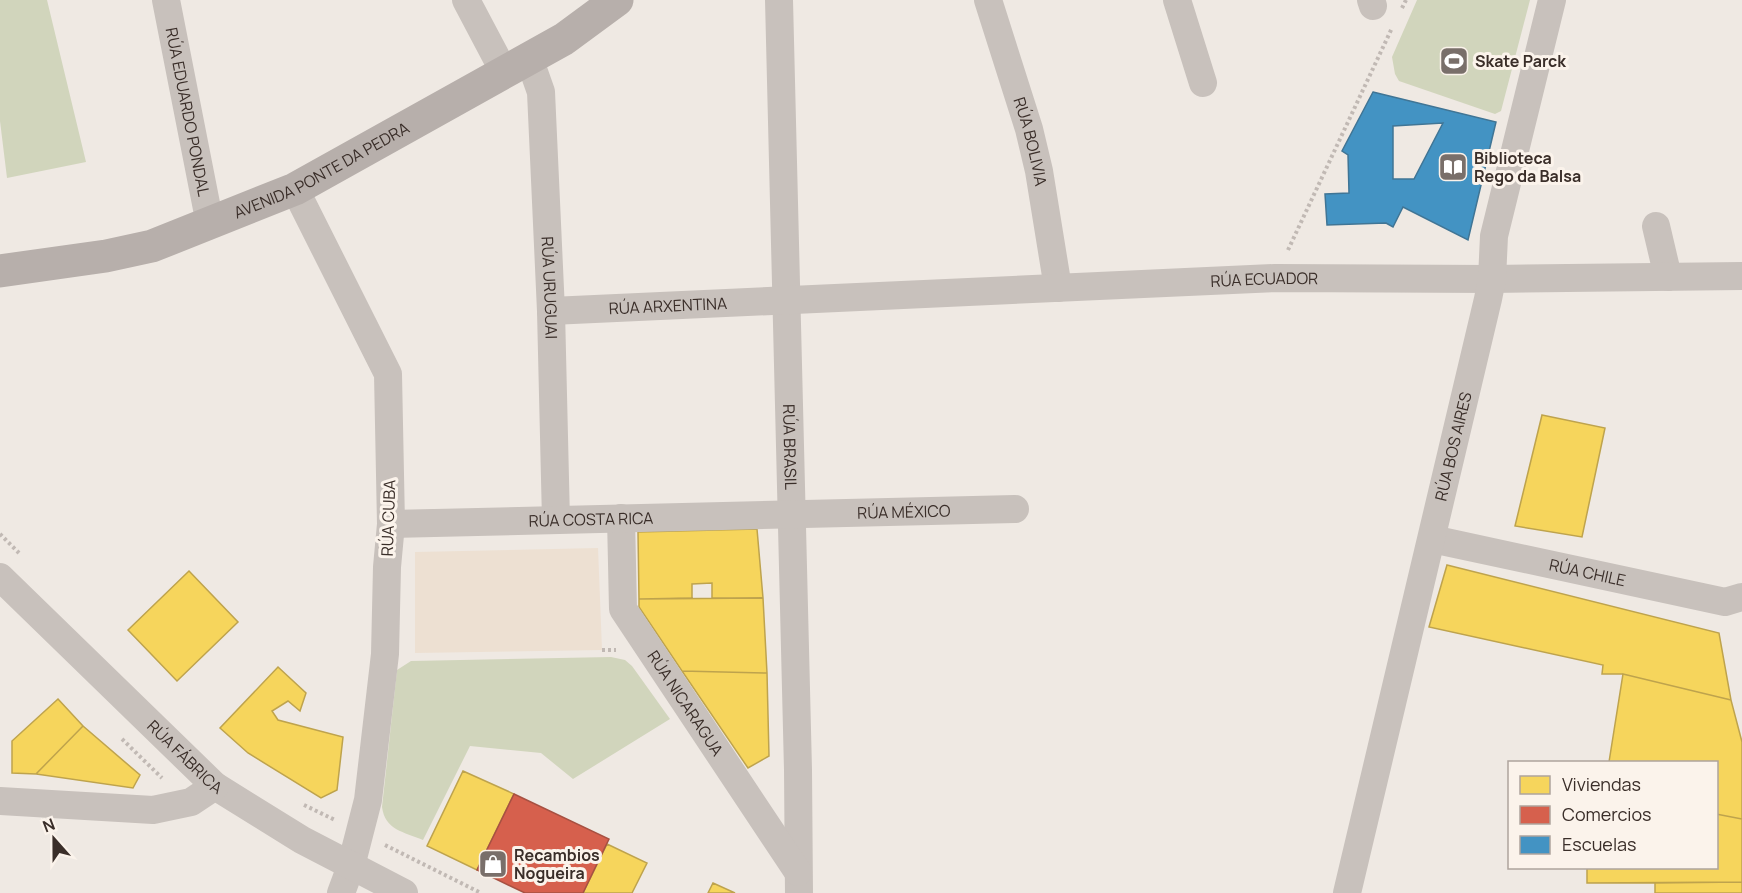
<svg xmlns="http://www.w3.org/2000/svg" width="1742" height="893" font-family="Manrope,sans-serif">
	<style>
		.green { fill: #d1d5bc }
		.plaza { fill: #ede0d2 }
		.homes { fill: #f6d55c; stroke: #bea34d; stroke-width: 1.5 }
		.shops { fill: #d6604d; stroke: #a75142; stroke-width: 1.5 }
		.schools { fill: #4393c3; stroke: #407595; stroke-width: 1.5; fill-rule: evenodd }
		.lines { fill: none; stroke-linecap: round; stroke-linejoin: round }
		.path { stroke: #c1b9b4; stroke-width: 4; stroke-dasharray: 3 3; stroke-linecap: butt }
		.minor { stroke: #c8c1bc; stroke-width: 28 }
		.major { stroke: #b7afab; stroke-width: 33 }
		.labels { text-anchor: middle; stroke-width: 6; stroke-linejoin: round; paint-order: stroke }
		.poi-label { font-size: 16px; font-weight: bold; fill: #3a2e29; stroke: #fbf3eb; text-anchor: start }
		.street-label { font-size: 16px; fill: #3a2e29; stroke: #fbf3eb }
	</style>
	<rect width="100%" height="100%" fill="#efe9e3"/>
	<path class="green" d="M0,0H47L86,162L7,178L0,121Z
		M1417,0H1530L1501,111L1495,114L1399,81L1395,74L1392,57Z
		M611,657L625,660L632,666L670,719L573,779L541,753L470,746L423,840C404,832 385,830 382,807L397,670L411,661Z"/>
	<path class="plaza" d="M598,548L602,650L415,653V552Z"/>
	<path class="homes" d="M1542,415L1605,428L1582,537L1515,526Z
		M757,529L763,598H712V583L692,584V598L639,599L638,532Z
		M1447,565L1719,633L1731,700L1623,674H1602L1603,665L1429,627Z
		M189,571L238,622L177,681L128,630Z
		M763,598L767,673L682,671L639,607V599Z
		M278,667L306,693L300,711L288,701L272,711L278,720L343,737L337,790L321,798L248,753L220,728Z
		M682,671L767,673L769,756L748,768Z
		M1623,674L1731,700L1742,742V819L1716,814V762H1609Z
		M58,699L83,726L36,774L12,773V741Z
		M83,726L140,775L133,788L36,774Z
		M463,771L514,794L477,870L427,846Z
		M1716,814L1742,819V882L1587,883V868H1716Z
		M607,844L647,863L632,893H583Z
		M1742,882V893H1655V883Z
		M713,883L735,893H708Z"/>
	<path class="shops" d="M514,794L609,839L583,893H525L477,870Z"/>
	<path class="schools" d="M1373,92L1496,122L1468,240L1403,207L1393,227L1386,223L1327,225L1325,194L1349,193L1348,155L1342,151ZM1443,123L1414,179H1393V126Z"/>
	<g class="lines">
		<path class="path" d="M1402,8L1406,0
			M1288,250L1392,28
			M0,534L19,553
			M602,650H616
			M122,739L162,778
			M304,805L335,820
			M385,845L481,893"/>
		<g class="minor">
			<path id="s1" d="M166,0L210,224"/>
			<path d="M466,0L504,72"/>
			<path id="s2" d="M779,0L798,770L799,893"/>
			<path id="s3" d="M988,0L1029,129L1039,171L1058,288"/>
			<path d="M1177,0L1203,83"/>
			<path d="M1371,0L1373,6"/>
			<path id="s4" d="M529,58L541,92L551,311L556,520"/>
			<path d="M295,189L388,374L391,524L387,567L385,654L368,800L351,866L341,893"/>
			<path d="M1656,226L1668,277"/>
			<path id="s5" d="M551,311L1275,278L1492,279L1742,276"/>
			<path id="s6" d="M621,518L623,609L798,872"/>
			<path id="s7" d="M391,524L1015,509"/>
			<path id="s8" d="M1432,539L1725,602L1742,597"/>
			<path id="s9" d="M0,577L215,786L302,840L404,893"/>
			<path d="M0,801L153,810L191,802L215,786"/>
			<path id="s10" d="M1347,893L1488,299L1492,279L1494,236L1552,0"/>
		</g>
		<path class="major" id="s11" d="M0,271L106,256L152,246L295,189L564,39L617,0"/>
	</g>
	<defs>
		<g id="stadium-square" transform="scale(1.5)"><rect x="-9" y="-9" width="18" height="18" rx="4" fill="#796f6a" stroke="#fbf3eb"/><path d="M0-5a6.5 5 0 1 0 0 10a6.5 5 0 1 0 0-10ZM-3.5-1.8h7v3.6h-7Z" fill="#fff"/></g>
		<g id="library-square" transform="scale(1.5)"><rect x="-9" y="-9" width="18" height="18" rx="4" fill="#796f6a" stroke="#fbf3eb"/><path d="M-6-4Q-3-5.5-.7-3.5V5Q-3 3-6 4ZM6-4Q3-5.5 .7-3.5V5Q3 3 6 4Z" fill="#fff"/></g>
		<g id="shop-square" transform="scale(1.5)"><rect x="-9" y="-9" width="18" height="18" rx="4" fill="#796f6a" stroke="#fbf3eb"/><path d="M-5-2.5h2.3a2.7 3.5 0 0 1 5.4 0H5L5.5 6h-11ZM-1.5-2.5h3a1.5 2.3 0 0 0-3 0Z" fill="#fff"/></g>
	</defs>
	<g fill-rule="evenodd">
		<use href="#stadium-square" x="1454" y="61"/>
		<use href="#library-square" x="1453" y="167"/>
		<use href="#shop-square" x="493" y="864"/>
	</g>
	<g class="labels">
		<g class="poi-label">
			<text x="1475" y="67">Skate Parck</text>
			<text x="1474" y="164">Biblioteca<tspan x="1474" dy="18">Rego da Balsa</tspan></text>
			<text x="514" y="861">Recambios<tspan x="514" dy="18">Nogueira</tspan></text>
		</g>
		<g class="street-label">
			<text dy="6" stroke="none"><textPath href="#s1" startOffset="114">RÚA EDUARDO PONDAL</textPath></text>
			<text dy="6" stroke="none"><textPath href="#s3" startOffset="148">RÚA BOLIVIA</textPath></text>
			<text dy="6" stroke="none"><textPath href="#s11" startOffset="340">AVENIDA PONTE DA PEDRA</textPath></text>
			<text dy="6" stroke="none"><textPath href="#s5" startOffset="714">RÚA ECUADOR</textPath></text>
			<text dy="6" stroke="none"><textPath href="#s4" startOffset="232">RÚA URUGUAI</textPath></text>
			<text dy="6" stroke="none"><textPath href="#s5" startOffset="117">RÚA ARXENTINA</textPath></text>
			<text dy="6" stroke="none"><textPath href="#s2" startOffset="447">RÚA BRASIL</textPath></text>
			<text dy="6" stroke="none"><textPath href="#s10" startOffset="459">RÚA BOS AIRES</textPath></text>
			<text dy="6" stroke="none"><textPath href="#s7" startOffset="513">RÚA MÉXICO</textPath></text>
			<text transform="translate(388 518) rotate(-88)" y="6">RÚA CUBA</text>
			<text dy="6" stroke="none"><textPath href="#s7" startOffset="200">RÚA COSTA RICA</textPath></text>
			<text dy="6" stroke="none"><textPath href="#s8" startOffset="159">RÚA CHILE</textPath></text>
			<text dy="6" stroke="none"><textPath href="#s6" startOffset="204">RÚA NICARAGUA</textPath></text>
			<text dy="6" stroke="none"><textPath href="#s9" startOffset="258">RÚA FÁBRICA</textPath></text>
		</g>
	</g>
	<rect x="1508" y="761" width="210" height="108" fill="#fbf3eb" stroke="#aea49d" stroke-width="1.5"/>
	<rect x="1520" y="776" width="30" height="18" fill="#f6d55c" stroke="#aea49d" stroke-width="1.5"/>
	<text x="1562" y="791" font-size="18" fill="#3a2e29">Viviendas</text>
	<rect x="1520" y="806" width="30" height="18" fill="#d6604d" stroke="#aea49d" stroke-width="1.5"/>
	<text x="1562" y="821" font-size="18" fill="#3a2e29">Comercios</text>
	<rect x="1520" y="836" width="30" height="18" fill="#4393c3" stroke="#aea49d" stroke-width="1.5"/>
	<text x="1562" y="851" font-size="18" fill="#3a2e29">Escuelas</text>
	<g transform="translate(54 839) rotate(339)" stroke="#fbf3eb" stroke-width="4.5" paint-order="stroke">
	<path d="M0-4.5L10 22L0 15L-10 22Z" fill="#3a2e29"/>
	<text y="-9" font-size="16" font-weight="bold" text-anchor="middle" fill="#3a2e29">N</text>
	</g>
</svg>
